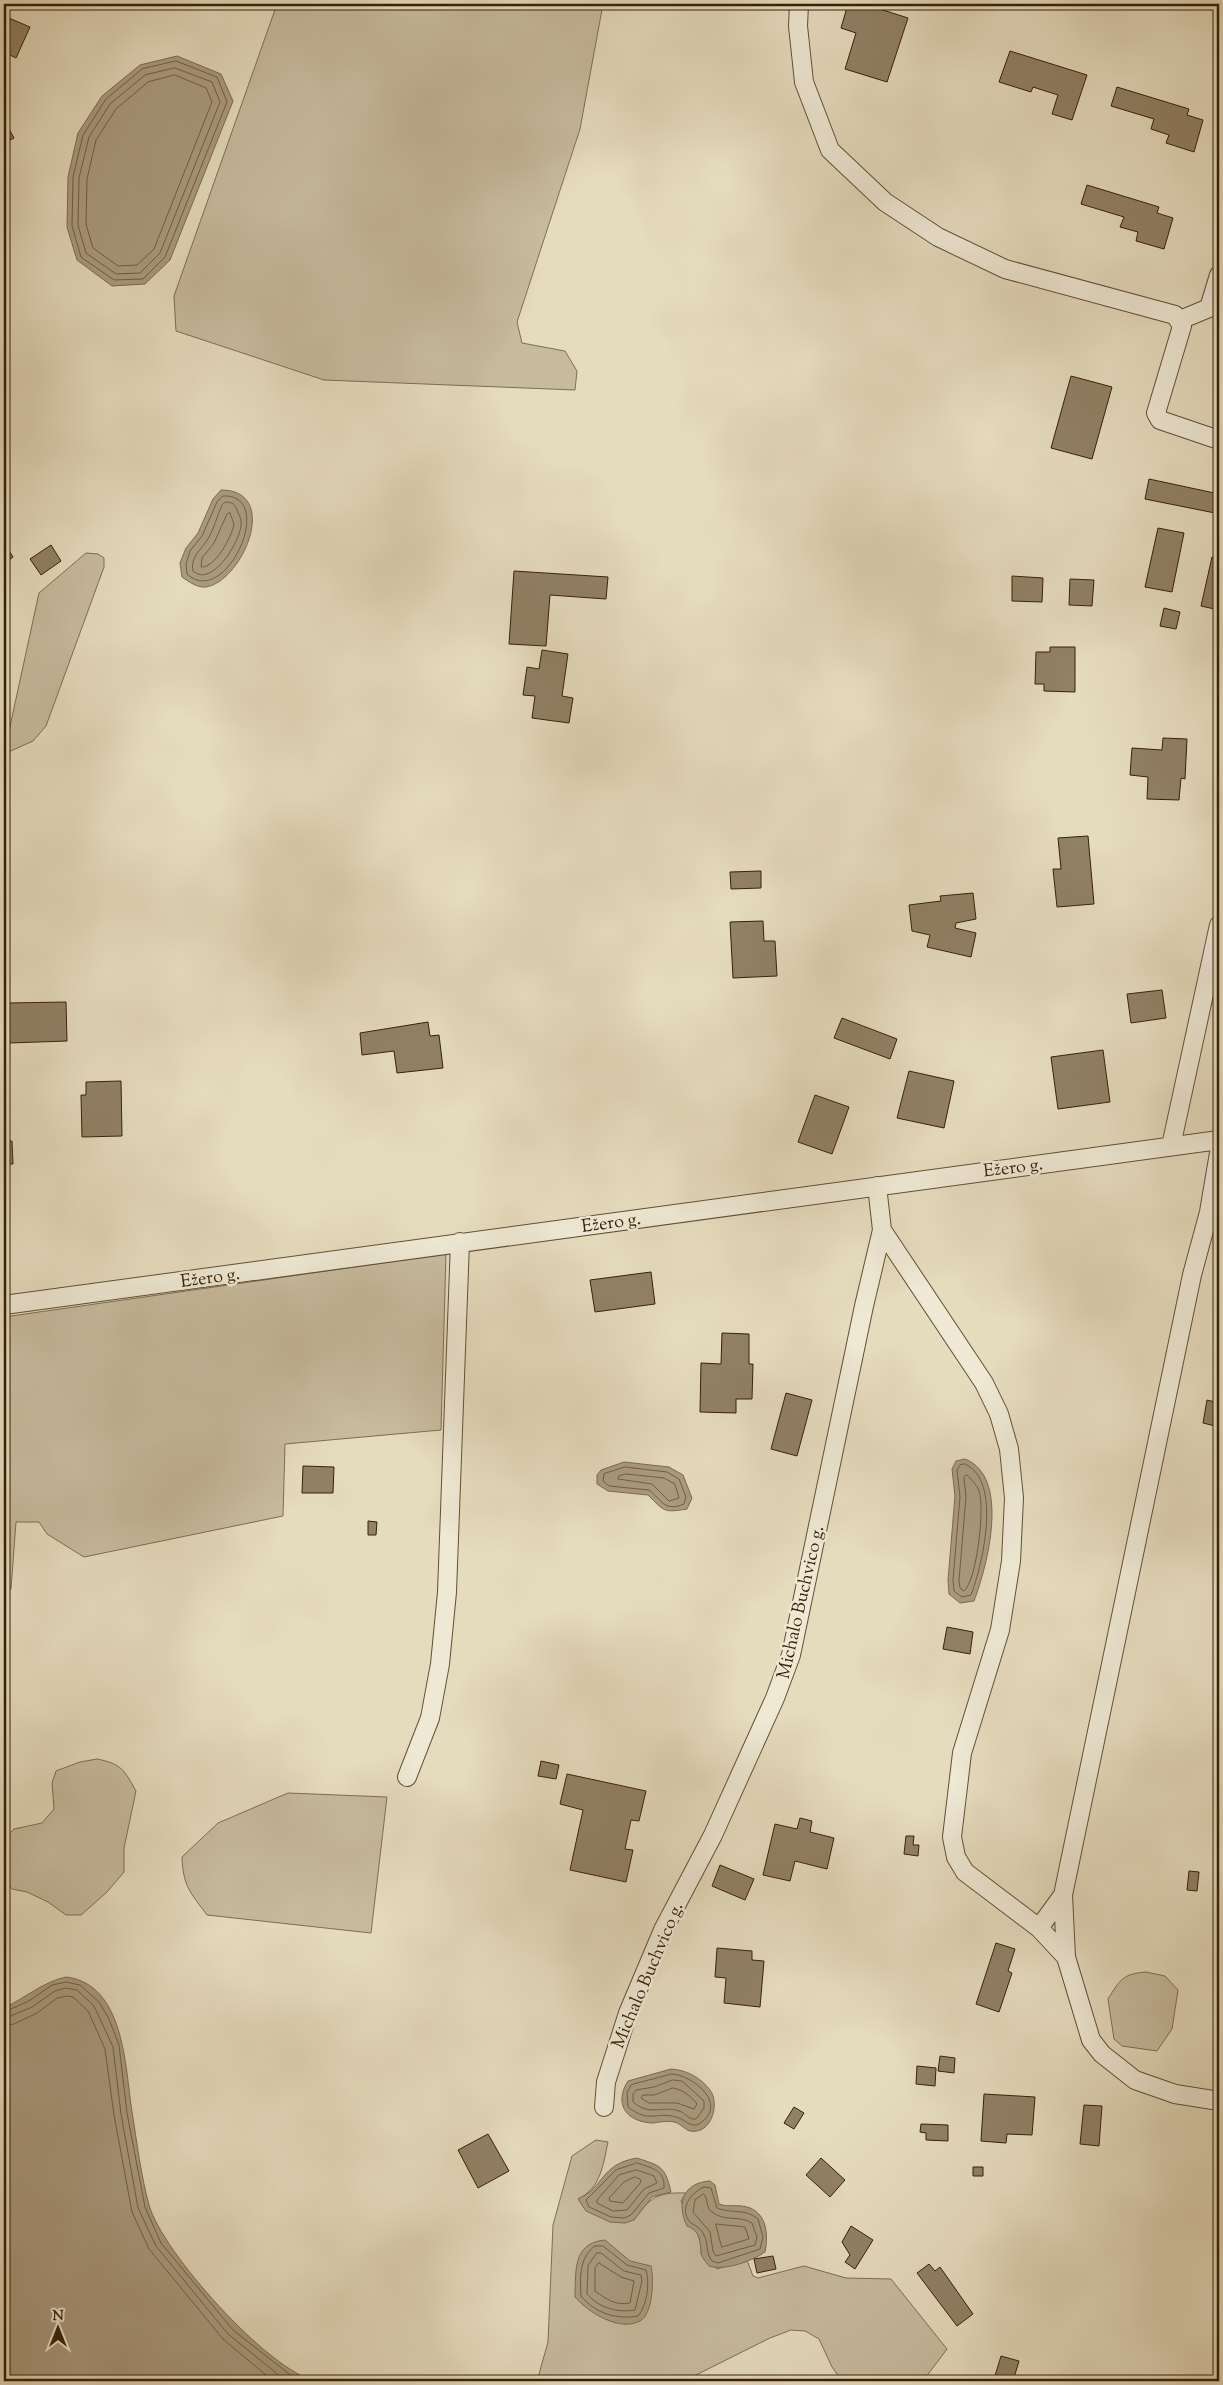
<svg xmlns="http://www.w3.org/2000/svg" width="1223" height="2385" font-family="'Sorts Mill Goudy',serif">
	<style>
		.green { fill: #c7bb9e; stroke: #7e6e52 }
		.water { fill: #aa9b7f; stroke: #7c6a4f }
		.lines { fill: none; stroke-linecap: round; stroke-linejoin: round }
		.shore { stroke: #705e42; stroke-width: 1 }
		.building { fill: #918165; stroke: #362006 }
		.street-casing { stroke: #624f34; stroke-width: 20 }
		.street { stroke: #eee8d4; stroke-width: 18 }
		.labels { text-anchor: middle; stroke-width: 5; stroke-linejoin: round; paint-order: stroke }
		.street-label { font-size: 18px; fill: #362006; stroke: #eee8d4 }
	</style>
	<rect width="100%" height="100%" fill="#e5dbbd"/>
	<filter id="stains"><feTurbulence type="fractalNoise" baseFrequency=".004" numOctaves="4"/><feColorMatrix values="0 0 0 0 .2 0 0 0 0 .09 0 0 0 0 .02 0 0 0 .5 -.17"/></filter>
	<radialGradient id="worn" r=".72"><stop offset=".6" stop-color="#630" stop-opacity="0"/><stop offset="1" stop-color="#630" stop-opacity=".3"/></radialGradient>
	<path class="green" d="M277,4H603L580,129L517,322L522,343L565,351L577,371L575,390L324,380L176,331L174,296Z
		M86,553L98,554L104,558V567L46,726L33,741L4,754L39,593Z
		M446,1254L441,1430L285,1444L283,1516L84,1557L47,1534L39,1522H16L11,1589L4,1593V1317Z
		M97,1759C122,1764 124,1770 136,1791L124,1848V1872L107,1892L81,1915H66L48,1902L27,1892L12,1889L5,1881L4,1839L14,1829L42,1823L54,1809L52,1783L56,1771L80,1762Z
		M288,1793L387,1797L371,1933L207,1915C190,1892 183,1886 182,1857L218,1823Z
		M1146,1972L1165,1976L1178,1990L1172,2029L1157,2051L1122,2046L1114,2039L1108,1999C1120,1980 1122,1974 1146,1972Z
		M596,2140L608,2142C603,2165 601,2188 578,2199L634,2220C650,2197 658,2192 686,2193L681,2201C689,2218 703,2236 701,2254L717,2269L747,2260L753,2276L758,2278L804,2266L846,2278L891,2279L947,2349L923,2381H842L832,2367L819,2339L805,2331L791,2330L770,2338L684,2381H537L548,2342L553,2225L572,2156Z"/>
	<path class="water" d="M177,56L221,74L233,101L170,260L145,284L112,286L77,260L67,227L68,177L78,133L102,96L140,65Z
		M221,490C281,490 243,581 206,587C198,588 189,582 182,577L180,563L186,548L198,533L213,499Z
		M965,1459C1011,1477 987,1567 974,1601L960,1603L949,1594L948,1580L955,1496L952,1469L956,1461Z
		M624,1462L669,1467L683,1475L692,1498L687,1509C663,1513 664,1511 648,1495L608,1491L597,1484V1475L601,1470Z
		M66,1977C125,1984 125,2068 132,2112C137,2143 141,2176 149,2205C162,2252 268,2370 315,2381H4V2008C25,1998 43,1982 66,1977Z
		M671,2069C686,2070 700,2077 710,2090C720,2103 712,2135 690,2131C684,2129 680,2123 674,2122C666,2120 658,2123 651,2123C625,2121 614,2103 628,2081Z
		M637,2158C661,2166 665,2166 671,2192L652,2197L634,2220L625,2223L610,2222L586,2211L578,2199C605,2187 600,2164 637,2158Z
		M710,2181L715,2185L719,2204C727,2207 734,2205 742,2206C766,2209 769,2232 765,2252C752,2261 725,2271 709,2266C706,2262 701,2257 701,2252C700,2240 700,2231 687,2226C676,2203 683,2183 710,2181Z
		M605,2240L630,2261L651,2266C654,2279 653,2314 640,2321C619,2332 588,2312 575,2297C576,2272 572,2243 605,2240Z"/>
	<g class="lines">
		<path class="shore" d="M176,61L217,77L227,102L165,257L143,279L114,280L81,257L72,226L73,177L83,135L106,99L142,69Z
			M175,68L212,82L220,102L160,253L140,273L116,274L86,253L78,225L79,178L89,137L110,104L145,75Z
			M175,75L206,88L212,102L154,249L137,265L118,266L93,248L86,224L87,179L96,140L116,109L148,82Z
			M223,496C278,493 226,610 187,574L186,564L190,551L202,536L217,502Z
			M226,502C232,502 235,504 237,510C239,515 242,520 241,525C240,542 212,588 193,571C190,557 201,550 208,539C214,529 217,516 222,505Z
			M230,513L234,524C232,537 215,568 201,567L202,558L214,543L227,514Z
			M965,1464C1003,1481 982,1566 971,1595L962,1597L954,1591L953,1580L960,1497L957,1470L960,1465Z
			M625,1467L667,1472L679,1479L686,1497L684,1504C664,1512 663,1501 649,1490L609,1486L603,1481L604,1474Z
			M626,1474L664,1478L675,1484L679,1498L669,1501L652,1484L618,1479L619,1476Z
			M967,1475C971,1479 977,1485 979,1491C985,1507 977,1580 964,1591L960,1588L959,1580L966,1497L964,1478Z
			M4,2012L29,2001L52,1985L66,1982L80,1985L99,2002L109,2019L119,2045L127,2113L145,2207L161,2243L233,2330L298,2381
			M4,2019L32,2007L55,1991L66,1988L77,1990L94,2006L113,2047L121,2114L138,2208L156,2246L228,2334L286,2381
			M4,2026L14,2024L37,2013L57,1998L67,1996L73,1997L88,2011L105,2049L114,2115L132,2212L149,2249L223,2339L273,2381
			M672,2074C696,2076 730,2107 697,2125C688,2126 685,2119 676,2117C656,2111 650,2124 628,2107L627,2093L631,2085Z
			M673,2080L682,2081L704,2101V2108L696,2119C688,2120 686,2113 679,2111C661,2105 651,2117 633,2102V2094L636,2090L654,2087Z
			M673,2088C682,2089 692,2097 697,2104L694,2109L677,2103H649L641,2098L643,2095H654Z
			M637,2163C652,2168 665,2170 664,2188L649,2193L631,2215L624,2218L611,2217L589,2207L586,2200L616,2170Z
			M637,2170L654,2176L657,2183L644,2189L627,2210L613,2211L597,2203V2200L619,2175Z
			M635,2177L640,2179L641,2182L623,2203L610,2201L609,2198L624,2182Z
			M704,2187L711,2188L717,2208C731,2214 746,2208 758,2219L763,2237L760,2249L718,2263L712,2261C705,2251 709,2245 704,2235C701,2228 695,2226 690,2222C678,2208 692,2192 704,2187Z
			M704,2194C708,2199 706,2208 712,2212C724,2222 740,2215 752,2223L757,2237L755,2245L716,2256L713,2251L710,2232L693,2212L695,2200Z
			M716,2224L745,2227L749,2239L722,2247Z
			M595,2246H603L627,2265L646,2270C650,2283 647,2306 638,2316C616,2320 595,2313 581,2296C580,2278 579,2257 595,2246Z
			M597,2253H601L624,2271L641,2275L642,2281L635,2310C618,2313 599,2308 587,2294L588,2266Z
			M599,2263L621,2277L634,2281L630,2303C616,2306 606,2299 595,2291V2268Z"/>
	</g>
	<path class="building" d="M848,4H864L908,18L887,82L845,69L856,33L841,28Z
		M4,16L30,27L16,58L4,52Z
		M1010,51L1087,75L1072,120L1052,114L1058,95L1033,87L1031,92L999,82Z
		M1117,87L1189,109L1187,115L1203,120L1194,152L1166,143L1169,135L1151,129L1154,119L1111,106Z
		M4,120L14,138L4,143Z
		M1087,185L1159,207L1157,213L1173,218L1164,249L1136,241L1138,232L1120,227L1124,217L1081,204Z
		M1071,376L1112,387L1092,459L1051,448Z
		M1149,479L1219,494L1215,513L1145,499Z
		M1158,528L1184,533L1172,592L1145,587Z
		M4,543L13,557L4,564Z
		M51,545L61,561L41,575L30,559Z
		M1212,557L1219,558V610L1201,606Z
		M514,571L608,577L606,599L550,595L546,646L509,644Z
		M1012,576L1043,578L1042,602L1012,601Z
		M1070,579L1094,580L1092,606L1069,605Z
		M1164,608L1180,612L1176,629L1160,626Z
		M1050,647H1075V692L1044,691V684H1035L1036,652H1050Z
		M542,650L568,654L562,696L573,698L569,723L532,718L535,696L523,695L527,667L539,669Z
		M1163,738L1187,739L1185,779L1181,778L1179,800L1147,799L1148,777L1130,775L1132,748L1162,750Z
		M1088,836L1094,904L1057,907L1053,869H1061L1058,838Z
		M761,871V888L731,889L730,872Z
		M973,893L976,919L956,923L955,928L976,933L971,957L927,947L930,935L912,931L909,905L941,901L940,896Z
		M763,921L764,941H775L777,976L733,978L730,922Z
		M1162,990L1166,1018L1131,1023L1127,994Z
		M66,1002L67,1041L9,1043L8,1003Z
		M842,1018L897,1039L890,1059L834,1038Z
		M428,1022L430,1036L439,1035L443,1068L397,1073L394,1051L362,1055L360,1033Z
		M1103,1050L1110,1102L1058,1109L1051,1057Z
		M909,1071L954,1081L944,1128L897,1118Z
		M121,1081L122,1136L82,1137L81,1095H86V1082Z
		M815,1095L849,1107L832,1154L798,1142Z
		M4,1141H12L13,1164H4Z
		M651,1272L655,1304L595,1312L590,1280Z
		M722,1333L749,1334V1364H753L752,1399H736V1413L700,1412L701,1363L721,1364Z
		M786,1393L812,1400L797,1456L771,1449Z
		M1207,1400L1219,1403V1427L1203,1423Z
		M303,1466L334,1467L333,1493H302Z
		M368,1521L377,1522L376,1535H368Z
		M947,1627L973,1632L970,1654L943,1649Z
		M541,1761L559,1765L556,1779L538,1776Z
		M567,1774L646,1791L639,1821L631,1820L625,1849L633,1850L626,1882L570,1870L583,1810L560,1804Z
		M800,1818L812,1821L810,1832L834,1838L827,1869L795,1861L790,1881L763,1875L775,1824L797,1829Z
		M906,1836H914L913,1845H919L918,1856L904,1854Z
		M720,1865L754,1879L745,1900L712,1886Z
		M1189,1871L1199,1872L1197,1891L1187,1890Z
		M996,1943L1015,1949L1008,1971L1012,1973L999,2012L976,2004Z
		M717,1948L752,1951V1960L764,1961L760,2007L724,2003L726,1978L715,1977Z
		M940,2056L955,2058L954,2073L938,2071Z
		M917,2066L936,2068L935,2086L916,2084Z
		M984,2094L1035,2097L1032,2135L1007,2134L1006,2143L981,2141Z
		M1084,2105L1102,2106L1099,2146L1080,2144Z
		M794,2107L804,2113L794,2129L784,2123Z
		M921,2124L948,2125V2141L926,2140V2133L920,2132Z
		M488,2134L509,2171L478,2188L458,2150Z
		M821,2158L845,2180L830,2197L806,2175Z
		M973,2167H983V2176H973Z
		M851,2226L873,2240L855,2269L845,2262L850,2255L842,2242Z
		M773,2256L776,2269L757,2273L754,2259Z
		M929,2264L935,2271L940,2267L973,2314L957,2326L917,2273Z
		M1001,2356L1019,2361L1013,2381L994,2379Z"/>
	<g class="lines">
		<g class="street-casing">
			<path id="street" d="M799,4L798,26L804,82L830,150L885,202L938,237L1005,269L1175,315L1182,326L1156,413L1160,420L1219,440
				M1180,320L1209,308L1219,275
				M1171,1146L1219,925
				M882,1230L984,1383L999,1414L1009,1449L1014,1498L1011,1561L1000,1630L962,1753L952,1837L956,1857L965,1872L1039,1928L1066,1957L1091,2040L1102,2054L1135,2080L1175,2094L1219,2101
				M4,1305L1219,1140
				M407,1777L430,1718L440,1664L447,1592L460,1242
				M1063,1895L1192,1275L1209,1212L1219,1153
				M1039,1928L1063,1895L1066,1957
				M604,2107L606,2082L628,2013L663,1930L713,1835L775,1698L791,1655L864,1306L882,1230L877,1186"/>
		</g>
		<use href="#street" class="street"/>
	</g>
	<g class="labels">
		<g class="street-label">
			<text transform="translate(1013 1167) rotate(-7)" y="6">Ežero g.</text>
			<text transform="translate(611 1222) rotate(-8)" y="6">Ežero g.</text>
			<text transform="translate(210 1277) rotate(-8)" y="6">Ežero g.</text>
			<text transform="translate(800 1602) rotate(-77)" y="6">Michalo Buchvico g.</text>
			<text transform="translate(647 1975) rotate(-67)" y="6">Michalo Buchvico g.</text>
		</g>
	</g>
	<rect width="1223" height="2385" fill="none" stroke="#e5dbbd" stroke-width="20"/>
	<rect x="5" y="5" width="1213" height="2375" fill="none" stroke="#362006" stroke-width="2.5"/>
	<rect x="10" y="10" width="1203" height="2365" fill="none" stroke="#362006"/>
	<g transform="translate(58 2328)" stroke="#eee8d4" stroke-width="4" paint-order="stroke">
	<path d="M0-4L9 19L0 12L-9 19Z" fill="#362006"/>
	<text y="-8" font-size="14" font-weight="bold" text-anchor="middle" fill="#362006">N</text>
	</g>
	<rect width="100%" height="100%" filter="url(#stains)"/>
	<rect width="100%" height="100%" fill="url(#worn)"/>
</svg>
